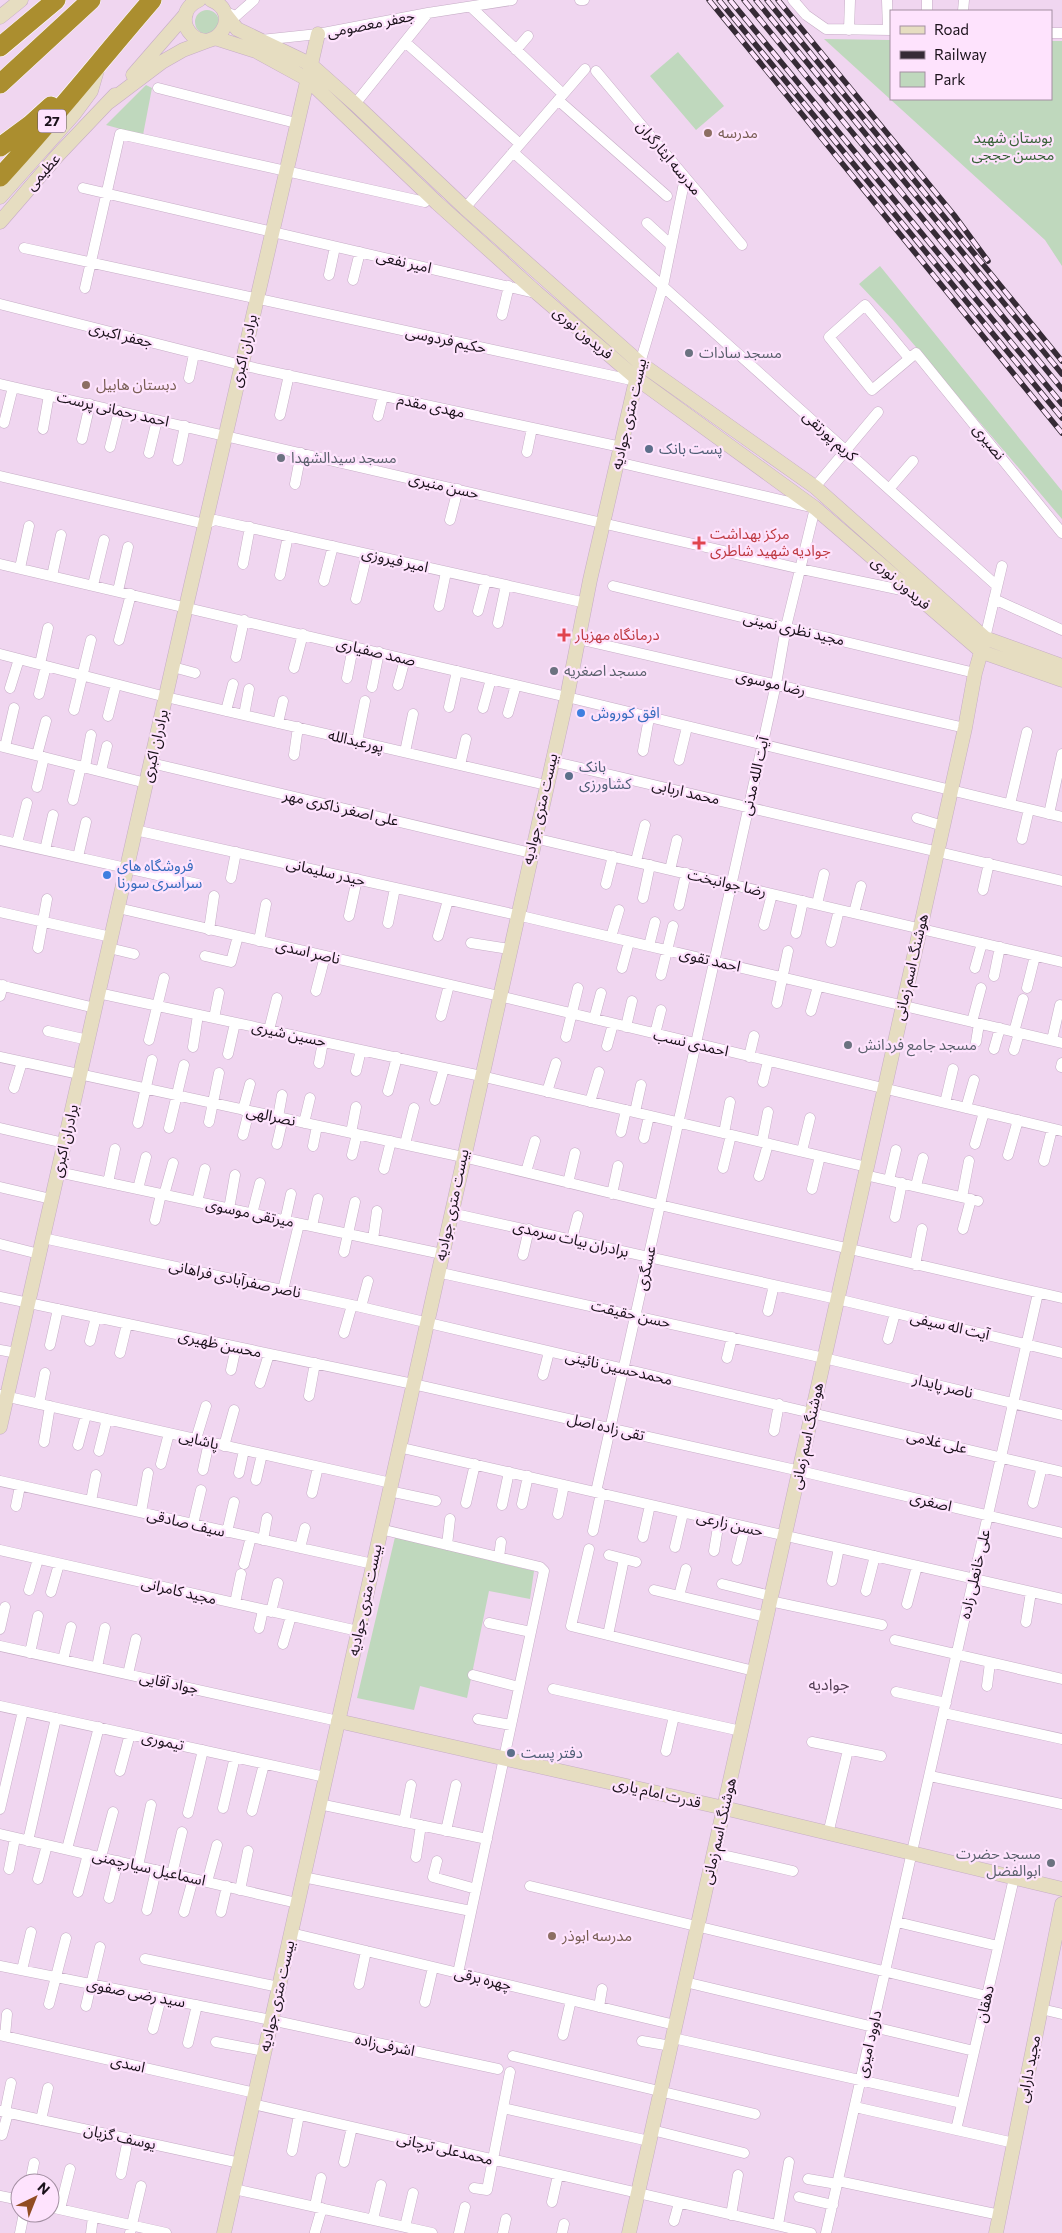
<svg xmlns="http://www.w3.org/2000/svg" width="1062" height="2233" font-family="Commissioner,'Noto Sans Arabic',sans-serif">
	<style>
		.green { fill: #bfd8bd }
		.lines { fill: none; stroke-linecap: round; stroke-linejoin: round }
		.street-casing { stroke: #c6adc6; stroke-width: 11 }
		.secondary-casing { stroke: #c6adc6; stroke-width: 15 }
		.highway-casing { stroke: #fff; stroke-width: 20 }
		.street { stroke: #fff; stroke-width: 10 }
		.secondary { stroke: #e6ddc1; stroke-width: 14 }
		.highway { stroke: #ab8e2f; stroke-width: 19 }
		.rail-casing { stroke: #362b36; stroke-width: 5.5 }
		.rail { stroke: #fee3fd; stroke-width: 4; stroke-dasharray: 11; stroke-linecap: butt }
		.education-dot { fill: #8d6e63; stroke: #fee3fd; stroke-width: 2 }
		.worship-dot { fill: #6b7280; stroke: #fee3fd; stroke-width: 2 }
		.service-dot { fill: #5c6f8a; stroke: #fee3fd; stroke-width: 2 }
		.health-dot { fill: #e0444e; stroke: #fee3fd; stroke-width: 2 }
		.shop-dot { fill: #3f7fe0; stroke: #fee3fd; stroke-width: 2 }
		.labels { text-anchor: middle; stroke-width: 4.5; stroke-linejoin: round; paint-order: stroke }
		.shield { fill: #fee3fd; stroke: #5e505e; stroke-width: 1 }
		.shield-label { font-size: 14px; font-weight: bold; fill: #1a111a }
		.street-label { font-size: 15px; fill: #1a111a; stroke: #fee3fd }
		.education-label { font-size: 15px; fill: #785e54; stroke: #fee3fd; text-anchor: start }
		.park-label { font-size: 15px; fill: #386238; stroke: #fee3fd }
		.worship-label { font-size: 15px; fill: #5b616d; stroke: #fee3fd; text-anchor: start }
		.service-label { font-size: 15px; fill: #4e5e75; stroke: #fee3fd; text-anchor: start }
		.health-label { font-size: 15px; fill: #be3a42; stroke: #fee3fd; text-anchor: start }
		.shop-label { font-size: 15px; fill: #366cbe; stroke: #fee3fd; text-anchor: start }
		.neighbourhood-label { font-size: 16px; fill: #564156; stroke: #fee3fd }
	</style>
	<rect width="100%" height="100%" fill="#f0d6f0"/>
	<path class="green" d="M195 22a12 12 0 1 1 24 0a12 12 0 1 1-24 0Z
		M824,39L891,40V99H1051V41H1062V266L1045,240Z
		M678,52L724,106L696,130L650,76Z
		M146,85L152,88L143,135L106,125Z
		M880,266L1062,491V519L893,320L859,284Z
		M395,1537L534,1571L530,1599L489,1591L467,1698L420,1686L414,1710L357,1698Z"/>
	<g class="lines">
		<g class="street-casing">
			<path id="street" d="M580,0H584
				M793,0L806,15L826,29L891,30
				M887,0L888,30
				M927,0V11
				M471,7L563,94
				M963,11L964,0
				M225,12L236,16L254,0
				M849,30L850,0
				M1051,33H1062
				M261,40L318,34L428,13L512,0
				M405,42L520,144
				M516,50L528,36
				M596,71L742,245
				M158,88L296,123
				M558,100L667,196
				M355,104L428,13
				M513,152L997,586
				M83,188L535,293
				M465,208L585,69
				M647,223L671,245
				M24,248L636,381
				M329,275L335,247
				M353,280L360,252
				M85,288L120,134L425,202
				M0,304L241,365L621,447
				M502,315L509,286
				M909,358L865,305L829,337L872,390L916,353L1062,533
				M640,363L663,286L685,178
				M189,378L194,354
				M0,384L801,569L911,592
				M280,415L289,375
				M378,416L383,396
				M4,423L13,387
				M43,429L49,395
				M82,439L90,404
				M110,447L119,411
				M527,452L532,428
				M149,453L157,420
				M178,460L185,426
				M0,476L205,524L215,520L586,603
				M295,484L301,453
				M815,487L878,412
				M889,489L913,461
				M450,520L458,489
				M0,564L567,697L1062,817
				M243,564L250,527
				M20,568L29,526
				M280,575L288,536
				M52,576L61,535
				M324,581L333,546
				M93,585L104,540
				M613,586L975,673
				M118,591L128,547
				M356,599L367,554
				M994,599L1062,630
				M439,606L446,572
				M478,611L486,580
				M498,623L506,585
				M985,638L1002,566
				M578,639L965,728
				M119,640L131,594
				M0,654L166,697L546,785
				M236,657L244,620
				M40,664L48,628
				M173,667L195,673
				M294,668L303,634
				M347,678L353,647
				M398,685L405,659
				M372,687L379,652
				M10,688L19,659
				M39,694L46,666
				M449,707L457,671
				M483,708L491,679
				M74,710L91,640
				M226,711L233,684
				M508,713L516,685
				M244,715L249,689
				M108,716L116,684
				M278,723L283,701
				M357,741L365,701
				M0,746L146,783
				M5,747L14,708
				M643,751L649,718
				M405,752L413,714
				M37,755L46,721
				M294,755L298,727
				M679,760L687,727
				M551,761L1062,881
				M151,763L531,853
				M460,765L466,739
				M85,767L91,735
				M101,771L107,746
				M37,787L44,757
				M73,800L81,766
				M1010,804L1027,732
				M1049,814L1062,754
				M917,818L943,826
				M135,830L517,915L1062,1043
				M534,838L1062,962
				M1022,839L1029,809
				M0,840L198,884
				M17,843L27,803
				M45,850L53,815
				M78,857L86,822
				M636,861L645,825
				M670,870L677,840
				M231,878L236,852
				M606,884L613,856
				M983,890L989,863
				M643,898L650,865
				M817,904L824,874
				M679,905L686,873
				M118,908L499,996L1062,1131
				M0,912L111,937
				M854,913L861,886
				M349,916L357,879
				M388,923L395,888
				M764,925L772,894
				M209,930L214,896
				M796,933L803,901
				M438,936L448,900
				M611,937L619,910
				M259,941L266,904
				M831,942L839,910
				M471,943L509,949
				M649,946L655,922
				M38,948L47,899
				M109,948L134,954
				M205,956L231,962L238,936
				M622,968L629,942
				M975,968L982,943
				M661,975L673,926
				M994,976L1000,947
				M0,985L95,1008
				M1027,988L1035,956
				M316,991L325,956
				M98,993L481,1076L867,1167
				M0,996L3,985
				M777,1003L788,951
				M811,1011L818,986
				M441,1016L449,985
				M214,1018L219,993
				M594,1019L601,993
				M972,1022L981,988
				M626,1027L632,1001
				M269,1030L277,998
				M48,1031L88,1040
				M1014,1032L1023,999
				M655,1034L661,1010
				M566,1037L578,988
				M149,1040L164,978
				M1052,1040L1060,1005
				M976,1042L979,1024
				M607,1046L613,1024
				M193,1047L198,1015
				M994,1049L1000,1028
				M1014,1050L1019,1033
				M228,1054L235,1023
				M0,1057L463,1157L660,1205L1062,1298
				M749,1057L754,1036
				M319,1063L323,1042
				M1061,1067L1062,1063
				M356,1071L361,1050
				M763,1082L768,1061
				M14,1088L22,1062
				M388,1091L397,1057
				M547,1092L556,1063
				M435,1100L444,1068
				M590,1102L599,1072
				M945,1103L953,1069
				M966,1108L974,1080
				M243,1110L250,1084
				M635,1112L641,1085
				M278,1117L282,1095
				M209,1122L219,1073
				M138,1123L152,1060
				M304,1123L310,1098
				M0,1128L64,1143
				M169,1128L184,1065
				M621,1132L626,1110
				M351,1133L356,1107
				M724,1133L730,1102
				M243,1135L249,1111
				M644,1138L649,1116
				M762,1142L768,1112
				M277,1144L283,1118
				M405,1144L414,1108
				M975,1144L984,1112
				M313,1146L317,1126
				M802,1151L810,1118
				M352,1155L357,1134
				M1008,1155L1018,1120
				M1044,1161L1052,1129
				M723,1168L731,1135
				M384,1169L391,1141
				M58,1172L442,1254
				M526,1172L535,1141
				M865,1175L978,1201
				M759,1176L768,1144
				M889,1180L896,1150
				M108,1183L115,1149
				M568,1183L575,1153
				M916,1186L923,1158
				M0,1187L51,1199
				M138,1189L146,1157
				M812,1189L820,1156
				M612,1194L618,1166
				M164,1195L173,1163
				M962,1197L969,1161
				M197,1202L205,1169
				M229,1209L235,1175
				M451,1213L837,1299L1062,1353
				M252,1214L260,1183
				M895,1217L902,1183
				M155,1220L161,1194
				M285,1221L291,1194
				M312,1226L318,1199
				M963,1229L971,1199
				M43,1238L361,1307L1062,1472
				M373,1239L377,1211
				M572,1239L578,1216
				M0,1244L39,1254
				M344,1252L355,1202
				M523,1255L529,1229
				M915,1265L922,1229
				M437,1272L824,1358L1062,1415
				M283,1290L299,1224
				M0,1297L413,1384L800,1471L1062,1533
				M361,1307L368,1281
				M768,1311L774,1285
				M344,1333L352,1305
				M888,1339L895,1313
				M90,1341L96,1317
				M50,1345L58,1309
				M0,1350L17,1353
				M120,1353L127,1324
				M727,1358L732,1337
				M231,1370L236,1347
				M543,1375L549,1352
				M260,1383L269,1354
				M0,1395L391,1483
				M309,1396L315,1363
				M39,1404L45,1373
				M774,1431L779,1404
				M196,1439L206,1406
				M44,1442L50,1406
				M78,1445L86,1415
				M224,1446L234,1410
				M398,1447L1062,1599
				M99,1451L107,1419
				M161,1464L169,1433
				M203,1470L209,1442
				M239,1473L244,1450
				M256,1480L262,1454
				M0,1481L373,1564
				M389,1491L436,1501
				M596,1492L776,684L786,627L815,508L617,462
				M312,1493L318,1467
				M91,1501L96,1475
				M466,1503L475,1464
				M1033,1503L1042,1467
				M522,1504L528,1476
				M502,1505L509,1472
				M16,1506L20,1486
				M141,1512L148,1473
				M558,1514L564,1485
				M193,1524L201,1490
				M380,1529L540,1567L544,1571L458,1973
				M593,1531L601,1493
				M227,1532L234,1502
				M643,1537L650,1505
				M263,1540L267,1518
				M447,1545L450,1519
				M675,1547L683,1513
				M300,1548L305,1528
				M589,1549L571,1626L754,1671
				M0,1550L358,1631
				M714,1551L719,1521
				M609,1555L636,1562
				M499,1557L501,1542
				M737,1560L745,1527
				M244,1564L251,1537
				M832,1581L839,1548
				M722,1584L771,1596
				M29,1590L38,1559
				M654,1590L766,1617
				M866,1591L875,1556
				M51,1592L59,1564
				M679,1596L686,1569
				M770,1601L882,1625
				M235,1603L241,1574
				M907,1604L917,1566
				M271,1612L278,1583
				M1026,1622L1031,1592
				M489,1623L531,1632
				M259,1628L263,1610
				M0,1629L5,1607
				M608,1635L624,1559
				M895,1640L1062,1679
				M283,1644L291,1616
				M0,1646L338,1721
				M30,1653L38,1616
				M63,1660L71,1627
				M97,1667L105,1628
				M128,1674L136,1639
				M473,1675L519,1687
				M987,1686L990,1663
				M553,1689L741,1731
				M896,1692L946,1703
				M0,1706L325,1777
				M944,1713L1062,1739
				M478,1719L511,1725
				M812,1742L881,1756
				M666,1751L674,1716
				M120,1771L130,1734
				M930,1776L1062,1804
				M319,1804L487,1839
				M223,1808L235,1757
				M0,1809L23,1711
				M252,1811L264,1764
				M188,1813L203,1750
				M404,1822L411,1785
				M446,1831L456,1785
				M0,1834L297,1903
				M828,1834L848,1750
				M28,1841L56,1718
				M67,1849L99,1727
				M714,1853L793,1871
				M101,1857L113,1812
				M416,1857L421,1825
				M437,1861L433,1877L476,1889
				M138,1866L151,1805
				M9,1869L15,1838
				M172,1874L182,1832
				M303,1877L471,1911
				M38,1879L47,1845
				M207,1882L217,1845
				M530,1886L987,1996
				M240,1890L248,1851
				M78,1892L88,1854
				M109,1898L118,1861
				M147,1910L156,1870
				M184,1912L193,1879
				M221,1912L227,1886
				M897,1922L998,1946
				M291,1933L675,2025
				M145,1959L279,1987
				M0,1966L271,2020L498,2069
				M22,1970L31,1932
				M685,1982L974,2051
				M359,1984L366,1951
				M425,2002L433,1967
				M49,2004L66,1938
				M86,2006L100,1947
				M599,2007L602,1989
				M1041,2009L1062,2014
				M153,2029L161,1998
				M0,2035L255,2093
				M563,2035L571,2000
				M5,2036L7,2014
				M673,2038L962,2103
				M642,2041L671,2046
				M216,2042L264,2051
				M188,2043L197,2005
				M513,2056L755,2114
				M253,2104L811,2233
				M855,2107L1014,2143
				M503,2108L649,2141
				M0,2111L240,2163
				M5,2112L11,2083
				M41,2120L48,2088
				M652,2130L744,2153
				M956,2130L1014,1878
				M2,2135L8,2113
				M292,2151L299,2115
				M344,2162L352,2127
				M121,2174L128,2139
				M808,2179L837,2184
				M838,2181L1000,2215
				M30,2183L34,2163
				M474,2188L487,2190L510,2072
				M234,2189L432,2233
				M0,2196L20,2200
				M799,2197L833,2205
				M552,2202L558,2175
				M315,2206L321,2178
				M50,2207L166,2233
				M60,2209L70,2169
				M731,2215L738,2175
				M373,2219L381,2185
				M674,2221L679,2203
				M778,2225L789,2162
				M405,2227L413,2193
				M315,2232L322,2208
				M20,2233L24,2213
				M91,2233L93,2217
				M130,2233L141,2186
				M459,2233L465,2207
				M503,2233L506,2219
				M562,2233L564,2224
				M826,2233L1038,1293"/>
		</g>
		<g class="secondary-casing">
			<path id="secondary" d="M199,0C190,4 184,11 185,21C185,27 188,31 192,35C215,56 244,13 211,0
				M226,15L237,29L310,64L355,104L465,208L640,363L815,487L985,638L1062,666
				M0,17L21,0
				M133,75L186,14
				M109,102L162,62L183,50L215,38L256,51L307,79L437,203L537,293L636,378L815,508L982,652L1062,680
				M0,197L74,114L91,91L98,67
				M0,222L58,155L115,95
				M0,1427L186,607L318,34
				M338,1721L724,1808L1062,1889
				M224,2233L567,697L590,580L640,363
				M629,2233L965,728L975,673L985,638
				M996,2233L1062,1904"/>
		</g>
		<g class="highway-casing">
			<path id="highway" d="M0,47L56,0
				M0,84L91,0
				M0,147L30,125L51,106
				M0,177C53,120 101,59 152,0"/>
		</g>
		<use href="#street" class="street"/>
		<use href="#secondary" class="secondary"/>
		<use href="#highway" class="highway"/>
		<g class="rail-casing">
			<path id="rail" d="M709,0L1062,433
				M719,0L1062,418
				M730,0L1062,404
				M744,0L1062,389
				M756,0L1062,374
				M767,0L1062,361
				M778,0L954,215L988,261"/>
		</g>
		<use href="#rail" class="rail"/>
	</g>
	<g class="education-dot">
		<circle cx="708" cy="133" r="5"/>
		<circle cx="86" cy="385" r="5"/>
		<circle cx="552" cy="1936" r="5"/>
	</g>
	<g class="worship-dot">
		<circle cx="689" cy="353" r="5"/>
		<circle cx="281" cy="458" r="5"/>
		<circle cx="554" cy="671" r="5"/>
		<circle cx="848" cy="1045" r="5"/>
		<circle cx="1051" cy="1863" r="5"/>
	</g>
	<g class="service-dot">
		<circle cx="649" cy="449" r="5"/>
		<circle cx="569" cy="776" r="5"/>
		<circle cx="511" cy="1753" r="5"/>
	</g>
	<g class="health-dot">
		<path d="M696.5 535.5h5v5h5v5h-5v5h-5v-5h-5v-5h5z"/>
		<path d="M561.5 627.5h5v5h5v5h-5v5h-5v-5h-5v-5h5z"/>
	</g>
	<g class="shop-dot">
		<circle cx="581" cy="713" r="5"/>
		<circle cx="107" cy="875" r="5"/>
	</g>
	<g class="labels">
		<rect class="shield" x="38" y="109.5" width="28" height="23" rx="4"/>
		<g class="shield-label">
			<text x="52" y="126">27</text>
		</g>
		<g class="street-label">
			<text transform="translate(371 24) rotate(-11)" y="5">جعفر معصومی</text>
			<text transform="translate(669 158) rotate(50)" y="5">مدرسه ایثارگران</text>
			<text transform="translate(43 172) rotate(-48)" y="5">عظیمی</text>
			<text transform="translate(404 262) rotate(13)" y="5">امیر نفعی</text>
			<text transform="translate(583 333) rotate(40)" y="5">فریدون نوری</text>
			<text transform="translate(121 335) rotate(14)" y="5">جعفر اکبری</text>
			<text transform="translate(446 340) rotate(12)" y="5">حکیم فردوسی</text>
			<text transform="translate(244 351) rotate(-77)" y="5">برادران اکبری</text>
			<text transform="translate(431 406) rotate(12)" y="5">مهدی مقدم</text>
			<text transform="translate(113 409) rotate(13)" y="5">احمد رحمانی پرست</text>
			<text transform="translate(629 414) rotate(-77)" y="5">بیست متری جوادیه</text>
			<text transform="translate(830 436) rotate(42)" y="5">کریم پورتقی</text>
			<text transform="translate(989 442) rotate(51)" y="5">نصیری</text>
			<text transform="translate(444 486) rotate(13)" y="5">حسن منیری</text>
			<text transform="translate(395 560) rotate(13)" y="5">امیر فیروزی</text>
			<text transform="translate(901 583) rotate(41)" y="5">فریدون نوری</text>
			<text transform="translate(794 629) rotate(13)" y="5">مجید نظری نمینی</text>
			<text transform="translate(376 652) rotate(13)" y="5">صمد صفیاری</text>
			<text transform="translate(771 683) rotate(13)" y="5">رضا موسوی</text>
			<text transform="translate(356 741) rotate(13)" y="5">پورعبدالله</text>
			<text transform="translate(155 746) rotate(-77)" y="5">برادران اکبری</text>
			<text transform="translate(755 776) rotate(-77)" y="5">آیت‌ الله مدنی</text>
			<text transform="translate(686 792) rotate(13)" y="5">محمد اربابی</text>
			<text transform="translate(341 808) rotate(13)" y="5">علی اصغر ذاکری مهر</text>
			<text transform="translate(540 809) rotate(-77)" y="5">بیست متری جوادیه</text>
			<text transform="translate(326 872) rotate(13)" y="5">حیدر سلیمانی</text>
			<text transform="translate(727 883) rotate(13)" y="5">رضا جوانبخت</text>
			<text transform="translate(308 952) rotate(13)" y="5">ناصر اسدی</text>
			<text transform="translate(710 960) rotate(13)" y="5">احمد تقوی</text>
			<text transform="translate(911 967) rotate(-77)" y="5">هوشنگ اسم زمانی</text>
			<text transform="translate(289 1034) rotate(12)" y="5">حسین شیری</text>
			<text transform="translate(691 1043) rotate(13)" y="5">احمدی نسب</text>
			<text transform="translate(271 1116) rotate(12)" y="5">نصرالهی</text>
			<text transform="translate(65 1141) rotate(-77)" y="5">برادران اکبری</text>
			<text transform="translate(452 1205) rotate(-78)" y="5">بیست متری جوادیه</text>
			<text transform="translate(250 1213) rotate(12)" y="5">میرتقی موسوی</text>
			<text transform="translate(571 1239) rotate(13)" y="5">برادران بیات سرمدی</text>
			<text transform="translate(646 1268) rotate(-77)" y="5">عسگری</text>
			<text transform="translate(235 1279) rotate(12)" y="5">ناصر صفرآبادی فراهانی</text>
			<text transform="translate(631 1314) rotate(13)" y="5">حسن حقیقت</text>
			<text transform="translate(950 1326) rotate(13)" y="5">آیت اله سیفی</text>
			<text transform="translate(220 1344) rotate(12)" y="5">محسن ظهیری</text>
			<text transform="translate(619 1368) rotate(13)" y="5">محمدحسین نائینی</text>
			<text transform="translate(943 1386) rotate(14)" y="5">ناصر پایدار</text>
			<text transform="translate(606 1427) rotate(13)" y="5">تقی زاده اصل</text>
			<text transform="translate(807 1436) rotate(-78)" y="5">هوشنگ اسم زمانی</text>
			<text transform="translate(199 1440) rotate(13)" y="5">پاشایی</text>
			<text transform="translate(937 1442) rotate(13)" y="5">علی غلامی</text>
			<text transform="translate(931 1502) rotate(13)" y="5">اصغری</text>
			<text transform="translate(186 1523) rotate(13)" y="5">سیف صادقی</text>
			<text transform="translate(730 1524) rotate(13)" y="5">حسن زارعی</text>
			<text transform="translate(975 1574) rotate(-77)" y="5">علی خانعلی زاده</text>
			<text transform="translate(179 1591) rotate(13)" y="5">مجید کامرانی</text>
			<text transform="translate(365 1600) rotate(-78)" y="5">بیست متری جوادیه</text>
			<text transform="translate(169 1683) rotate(12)" y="5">جواد آقایی</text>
			<text transform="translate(163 1741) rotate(12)" y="5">تیموری</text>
			<text transform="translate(657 1793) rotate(13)" y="5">قدرت امام یاری</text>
			<text transform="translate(719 1831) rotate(-77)" y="5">هوشنگ اسم زمانی</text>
			<text transform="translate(149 1868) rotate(13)" y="5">اسماعیل سیارچمنی</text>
			<text transform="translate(483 1979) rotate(13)" y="5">چهره برقی</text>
			<text transform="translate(136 1993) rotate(11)" y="5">سید رضی صفوی</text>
			<text transform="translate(277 1996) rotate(-77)" y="5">بیست متری جوادیه</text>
			<text transform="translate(985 2004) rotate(-77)" y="5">دهقان</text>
			<text transform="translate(869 2044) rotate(-77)" y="5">داوود امیری</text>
			<text transform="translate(385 2045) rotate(12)" y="5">اشرفی‌زاده</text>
			<text transform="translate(128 2064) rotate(13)" y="5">اسدی</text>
			<text transform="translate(1029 2069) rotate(-79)" y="5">مجید دارابی</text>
			<text transform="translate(120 2137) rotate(12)" y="5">یوسف گزیان</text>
			<text transform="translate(445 2149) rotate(13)" y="5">محمدعلی ترچانی</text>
		</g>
		<g class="education-label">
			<text x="718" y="138">مدرسه</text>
			<text x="96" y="390">دبستان هابیل</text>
			<text x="562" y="1941">مدرسه ابوذر</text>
		</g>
		<g class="park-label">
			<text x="1013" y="143">بوستان شهید<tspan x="1013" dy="17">محسن حججی</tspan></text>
		</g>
		<g class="worship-label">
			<text x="699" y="358">مسجد سادات</text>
			<text x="291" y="463">مسجد سیدالشهدا</text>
			<text x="564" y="676">مسجد اصغریه</text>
			<text x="858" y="1050">مسجد جامع فردانش</text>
			<text x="1041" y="1859" text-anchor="end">مسجد حضرت<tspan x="1041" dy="17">ابوالفضل</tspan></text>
		</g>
		<g class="service-label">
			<text x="659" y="454">پست بانک</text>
			<text x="579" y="772">بانک<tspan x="579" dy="17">کشاورزی</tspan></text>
			<text x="521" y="1758">دفتر پست</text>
		</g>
		<g class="health-label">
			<text x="710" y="539">مرکز بهداشت<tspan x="710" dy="17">جوادیه شهید شاطری</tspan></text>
			<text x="575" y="640">درمانگاه مهزیار</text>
		</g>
		<g class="shop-label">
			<text x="591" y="718">افق کوروش</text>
			<text x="117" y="871">فروشگاه های<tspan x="117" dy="17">سراسری سورنا</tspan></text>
		</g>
		<g class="neighbourhood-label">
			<text x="829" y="1690">جوادیه</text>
		</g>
	</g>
	<rect x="890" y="10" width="162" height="90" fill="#fee3fd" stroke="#a38fa2"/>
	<rect x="900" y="26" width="25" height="8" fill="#e6ddc1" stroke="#a38fa2"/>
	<text x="934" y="35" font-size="15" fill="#1a111a">Road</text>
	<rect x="900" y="51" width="25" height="8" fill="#362b36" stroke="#a38fa2"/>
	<text x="934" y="60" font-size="15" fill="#1a111a">Railway</text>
	<rect x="900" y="72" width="25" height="15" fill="#bfd8bd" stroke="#a38fa2"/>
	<text x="934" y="85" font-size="15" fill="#1a111a">Park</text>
	<g transform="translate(35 2198) rotate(43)"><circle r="24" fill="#fee3fd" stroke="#a38fa2"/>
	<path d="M0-4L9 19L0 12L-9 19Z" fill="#914c22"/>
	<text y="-8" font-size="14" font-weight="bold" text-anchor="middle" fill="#1a111a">N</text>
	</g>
</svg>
